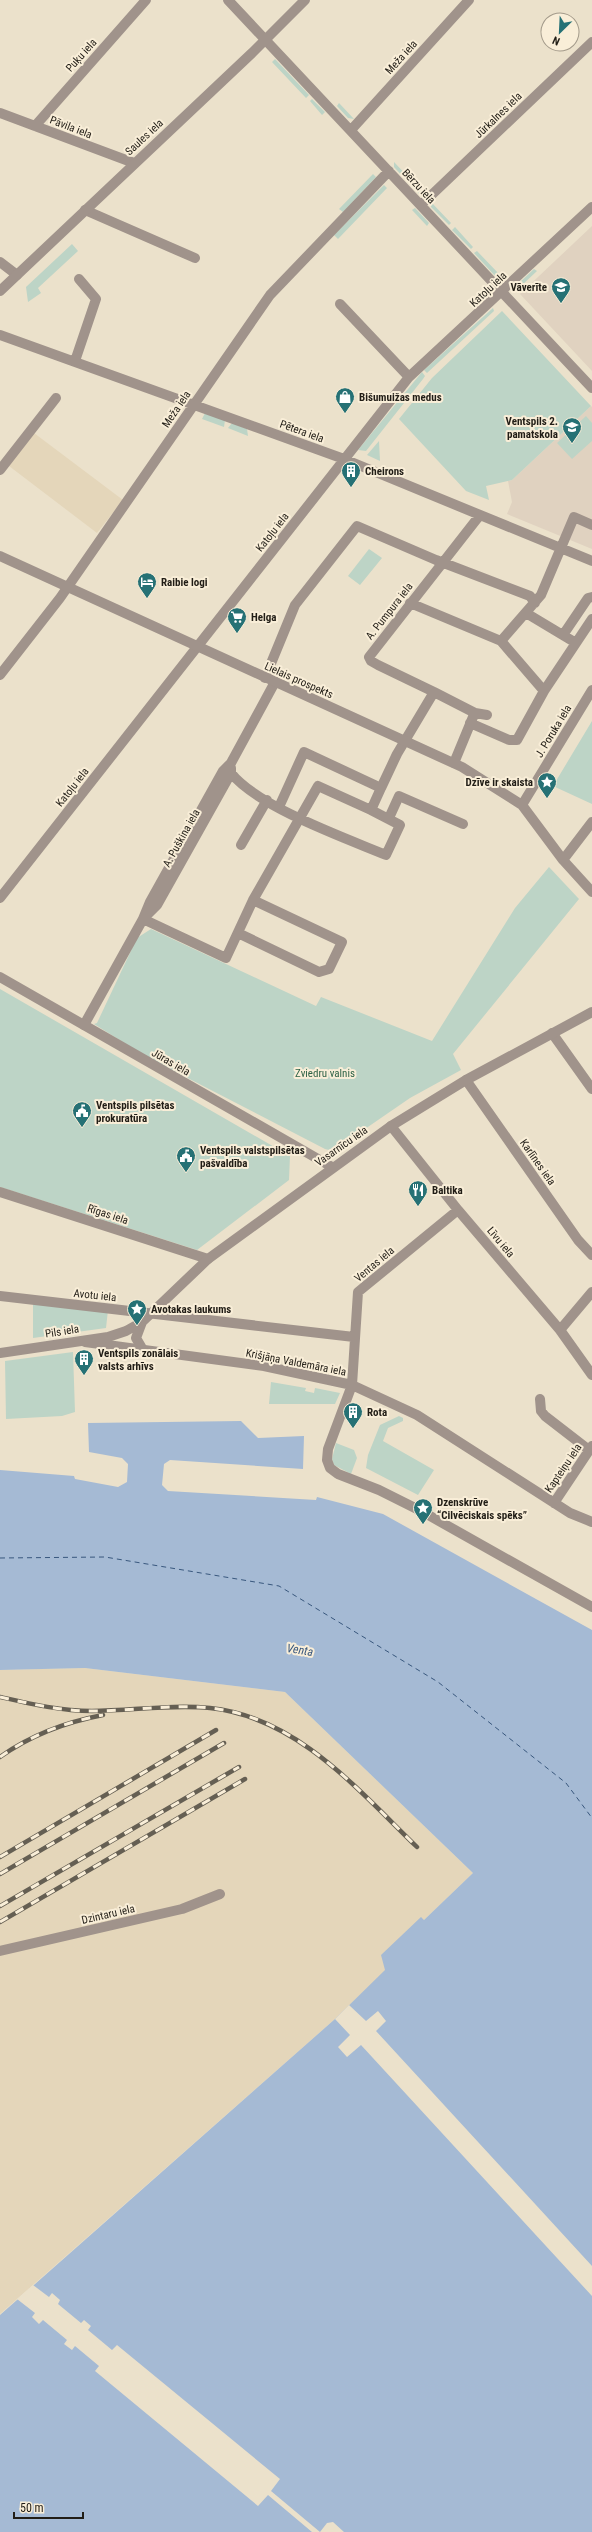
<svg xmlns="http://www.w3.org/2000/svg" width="592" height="2532" font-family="'Roboto Condensed',sans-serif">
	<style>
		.built { fill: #e4d6ba }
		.education { fill: #e0d2c0 }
		.green { fill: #bdd4c6 }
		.water { fill: #a5bad4 }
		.pier { fill: #ebe1cb }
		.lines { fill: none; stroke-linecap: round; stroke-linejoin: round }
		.ferry { stroke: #38577d; stroke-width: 1; stroke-dasharray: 5 4; stroke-linecap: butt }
		.minor { stroke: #a0938b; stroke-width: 10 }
		.tertiary { stroke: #a0938b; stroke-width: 10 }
		.rail-casing { stroke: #655f53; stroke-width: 4.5 }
		.rail { stroke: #f9eed8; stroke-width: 3; stroke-dasharray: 9; stroke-linecap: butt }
		.labels { text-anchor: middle; stroke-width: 4; stroke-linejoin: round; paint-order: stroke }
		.street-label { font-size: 11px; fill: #211d16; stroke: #f9eed8 }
		.poi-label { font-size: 11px; font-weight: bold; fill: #211d16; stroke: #f9eed8; text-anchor: start }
		.park-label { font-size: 11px; fill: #2d6246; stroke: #f9eed8 }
		.water-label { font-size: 12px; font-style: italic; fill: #38577d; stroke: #f9eed8 }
	</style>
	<rect width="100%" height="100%" fill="#ebe1cb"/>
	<path class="built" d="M34,433L123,500L97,533L9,466Z
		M85,1668L285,1692L473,1873L424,1920L421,1918L386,1970L335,2019L0,2314V1670Z"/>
	<path class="education" d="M592,226V371L520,294Z
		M591,406L592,407V549L507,514L512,502L508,481L512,480Z"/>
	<path class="green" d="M275,59L309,95L306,98L272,62Z
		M312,99L325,112L322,115L310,101Z
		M339,103L354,119L348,118L337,106Z
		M394,162L425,195L419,194L394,167Z
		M373,174L376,177L343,212L339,209Z
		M384,185L387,188L338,239L334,235Z
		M431,202L451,223L449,225L431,207Z
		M415,208L429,223L427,226L412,210Z
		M455,227L473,247L471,249L452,230Z
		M72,244L78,251L38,288L41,293L28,302L26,287Z
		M477,251L500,275L497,278L474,253Z
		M534,269L537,271L520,287L518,284Z
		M493,308L494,311L427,373L424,370Z
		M502,311L591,406L512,480L486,486L489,500L466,491L399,419L432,378Z
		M422,372L425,376L423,379L366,451L358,450Z
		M205,413L225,420L224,427L202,419Z
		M586,416L592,423V441L572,459L557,443Z
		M232,423L247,429L248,436L228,428Z
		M379,441L380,461L367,455Z
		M369,549L382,558L360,585L348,576Z
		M592,721V804L553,786Z
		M549,867L579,899L453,1054L461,1070L410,1098L333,1151L325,1149L145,1056L94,1024L97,1023L137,938L151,929L316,1006L321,997L432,1041L515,908Z
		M0,989L290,1156L289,1180L197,1250L0,1187Z
		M33,1303L108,1310L106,1328L33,1338Z
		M73,1352L75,1412L62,1416L6,1419L5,1361Z
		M271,1382L306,1388L305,1391L314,1393L315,1388L340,1393L335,1404H269Z
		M399,1416L403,1418V1421L388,1428L383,1441L434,1470L418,1495L366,1468L368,1455L380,1425Z
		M336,1443L354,1450L357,1458L351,1474L334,1465L332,1459Z"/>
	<path class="water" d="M241,1421L258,1438L304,1436L303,1469L170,1460L164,1464L162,1485L168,1491L316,1500L317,1497L383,1514L592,1630V2532H0V2315L335,2019L385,1970L381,1955L421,1917L424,1920L473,1873L285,1692L85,1668L0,1670V1470L74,1476L75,1479L118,1487L127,1482L128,1464L122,1458L89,1452L88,1423Z"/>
	<path class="pier" d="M349,2005L366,2021L378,2011L386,2021L376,2031L592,2266V2296L361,2045L347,2057L338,2047L350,2035L335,2019Z
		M33,2285L49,2297L52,2293L60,2300L58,2304L81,2323L84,2320L91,2326L88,2330L112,2350L117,2345L280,2479L271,2491L320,2532L327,2523L333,2522L344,2532H312L268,2495L258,2506L95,2371L99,2366L75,2346L72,2350L64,2344L67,2340L43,2320L39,2324L32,2317L35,2313L17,2299Z"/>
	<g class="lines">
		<path class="ferry" d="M0,1558L105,1557L279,1586L438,1682L566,1783L592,1818"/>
		<path class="minor" d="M228,0L592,388
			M0,113L134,163
			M35,126L146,0
			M351,130L469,0
			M421,205L592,42
			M85,210L195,258
			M0,262L17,275
			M340,304L409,377
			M0,335L344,459L592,561
			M75,361L96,299L79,279
			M0,470L56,398
			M410,603L501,641L544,691
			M526,613L576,643
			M563,635L588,598L592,597
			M501,641L541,595L574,517L592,525
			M0,675L60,598L270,295L389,171
			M265,678L295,605L357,526L436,560L530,596L535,603
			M434,692L475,713L487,715
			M470,723L509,740H517L544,691L592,619
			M454,763L473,717
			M231,773C258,807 345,838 386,855L400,825L371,810
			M279,807L304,752L381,788L397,754L434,692L378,665L371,661L369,657L480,515
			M389,818L399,796L463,824
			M241,845L267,800
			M0,898L409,377L592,207
			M147,915L157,905L231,773V768
			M143,919L226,958L253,900L318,786L371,810L381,788
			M238,933L319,972L329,969L342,942L253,900
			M84,1025L143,919L150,902L223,771L231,763L275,682
			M552,1033L592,1089
			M466,1080L578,1240L592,1255
			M391,1126L458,1210L560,1330L592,1375
			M0,1192L208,1259
			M458,1210L358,1292L352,1385L328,1449L327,1460L330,1468L338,1474L379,1490L423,1512L592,1607
			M0,1296L354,1337
			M560,1330L592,1292
			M85,1342L264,1366L352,1385L417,1415L570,1513L592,1522
			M540,1399L541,1411L545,1416L589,1450
			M554,1503L592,1446
			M0,1951L182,1909L220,1894"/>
		<path class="tertiary" d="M0,291L252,53L305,0
			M0,556L462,767L522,805L563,860L592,892
			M522,805L592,690
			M563,860L592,822
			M0,977L332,1167
			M142,1322L136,1338L143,1350
			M0,1353L108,1337L126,1331L142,1322L208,1259L391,1126L466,1080L592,1012"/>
		<g class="rail-casing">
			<path id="rail" d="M0,1697C31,1704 61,1711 92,1711C132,1711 170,1704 210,1708C297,1717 358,1790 417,1847
				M0,1757C31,1735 66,1722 103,1715
				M0,1857L216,1730
				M0,1874L224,1743
				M0,1906L239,1767
				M0,1922L245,1779"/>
		</g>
		<use href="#rail" class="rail"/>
	</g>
	<defs>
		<g id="school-pin" transform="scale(1)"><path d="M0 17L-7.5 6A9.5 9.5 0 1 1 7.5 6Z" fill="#267175" stroke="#f9eed8"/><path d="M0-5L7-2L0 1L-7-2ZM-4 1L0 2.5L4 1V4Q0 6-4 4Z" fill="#fff"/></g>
		<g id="shop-pin" transform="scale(1)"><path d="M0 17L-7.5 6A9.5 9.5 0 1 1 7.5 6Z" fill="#267175" stroke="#f9eed8"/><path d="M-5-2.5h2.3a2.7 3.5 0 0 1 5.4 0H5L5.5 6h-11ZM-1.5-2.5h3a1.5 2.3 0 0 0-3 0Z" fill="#fff"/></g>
		<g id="building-pin" transform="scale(1)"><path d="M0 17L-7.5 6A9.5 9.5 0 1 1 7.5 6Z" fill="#267175" stroke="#f9eed8"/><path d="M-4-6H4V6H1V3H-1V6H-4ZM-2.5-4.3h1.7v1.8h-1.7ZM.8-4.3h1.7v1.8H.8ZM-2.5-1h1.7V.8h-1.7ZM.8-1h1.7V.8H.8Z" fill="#fff"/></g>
		<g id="hotel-pin" transform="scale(1)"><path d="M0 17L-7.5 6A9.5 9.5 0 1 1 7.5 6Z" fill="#267175" stroke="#f9eed8"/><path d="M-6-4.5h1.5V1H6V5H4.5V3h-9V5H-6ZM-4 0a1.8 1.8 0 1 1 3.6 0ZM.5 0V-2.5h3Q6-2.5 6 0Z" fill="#fff"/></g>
		<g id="supermarket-pin" transform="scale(1)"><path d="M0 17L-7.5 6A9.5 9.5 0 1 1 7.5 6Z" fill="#267175" stroke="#f9eed8"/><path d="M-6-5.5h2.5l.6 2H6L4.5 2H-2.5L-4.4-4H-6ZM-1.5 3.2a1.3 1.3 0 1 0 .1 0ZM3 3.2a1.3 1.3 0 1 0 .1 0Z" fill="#fff"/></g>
		<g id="sight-pin" transform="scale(1)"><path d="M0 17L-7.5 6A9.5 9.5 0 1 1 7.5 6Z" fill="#267175" stroke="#f9eed8"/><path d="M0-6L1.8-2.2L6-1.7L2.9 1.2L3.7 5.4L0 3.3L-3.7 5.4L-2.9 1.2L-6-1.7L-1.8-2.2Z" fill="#fff"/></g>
		<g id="civic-pin" transform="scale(1)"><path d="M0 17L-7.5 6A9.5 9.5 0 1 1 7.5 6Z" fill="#267175" stroke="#f9eed8"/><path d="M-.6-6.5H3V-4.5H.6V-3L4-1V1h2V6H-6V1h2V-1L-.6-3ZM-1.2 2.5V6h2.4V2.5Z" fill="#fff"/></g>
		<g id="restaurant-pin" transform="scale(1)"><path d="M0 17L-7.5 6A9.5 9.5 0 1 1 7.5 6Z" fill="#267175" stroke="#f9eed8"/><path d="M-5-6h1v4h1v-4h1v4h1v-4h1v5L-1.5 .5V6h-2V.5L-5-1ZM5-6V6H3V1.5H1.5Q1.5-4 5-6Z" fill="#fff"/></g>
	</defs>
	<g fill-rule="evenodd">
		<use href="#school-pin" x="561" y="287"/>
		<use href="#shop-pin" x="345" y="397"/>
		<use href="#school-pin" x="572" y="427"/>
		<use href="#building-pin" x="351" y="471"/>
		<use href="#hotel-pin" x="147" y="582"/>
		<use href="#supermarket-pin" x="237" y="617"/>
		<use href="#sight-pin" x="547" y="782"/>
		<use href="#civic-pin" x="82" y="1111"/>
		<use href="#civic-pin" x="186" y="1156"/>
		<use href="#restaurant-pin" x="418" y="1190"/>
		<use href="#sight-pin" x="137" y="1309"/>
		<use href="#building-pin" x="84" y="1359"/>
		<use href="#building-pin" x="353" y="1412"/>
		<use href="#sight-pin" x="423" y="1508"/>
	</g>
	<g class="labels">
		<g class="street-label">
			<text transform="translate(81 55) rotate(-48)" y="4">Puķu iela</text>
			<text transform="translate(401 57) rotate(-48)" y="4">Meža iela</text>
			<text transform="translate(498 115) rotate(-44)" y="4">Jūrkalnes iela</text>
			<text transform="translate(71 127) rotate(21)" y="4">Pāvila iela</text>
			<text transform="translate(144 137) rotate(-43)" y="4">Saules iela</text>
			<text transform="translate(419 186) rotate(47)" y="4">Bērzu iela</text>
			<text transform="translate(488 289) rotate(-43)" y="4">Katoļu iela</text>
			<text transform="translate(176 409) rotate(-56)" y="4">Meža iela</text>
			<text transform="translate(302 431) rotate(20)" y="4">Pētera iela</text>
			<text transform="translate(272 532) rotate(-52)" y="4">Katoļu iela</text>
			<text transform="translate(389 611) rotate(-52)" y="4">A. Pumpura iela</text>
			<text transform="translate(299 680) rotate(24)" y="4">Lielais prospekts</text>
			<text transform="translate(553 731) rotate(-59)" y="4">J. Poruka iela</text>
			<text transform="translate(72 787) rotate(-52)" y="4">Katoļu iela</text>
			<text transform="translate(181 838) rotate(-61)" y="4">A. Puškina iela</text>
			<text transform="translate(171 1062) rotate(30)" y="4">Jūras iela</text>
			<text transform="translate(341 1146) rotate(-35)" y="4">Vasarnīcu iela</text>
			<text transform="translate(538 1162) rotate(55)" y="4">Karlīnes iela</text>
			<text transform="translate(108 1214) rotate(18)" y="4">Rīgas iela</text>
			<text transform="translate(501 1242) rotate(50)" y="4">Līvu iela</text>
			<text transform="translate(374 1264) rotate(-40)" y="4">Ventas iela</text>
			<text transform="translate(95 1295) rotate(6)" y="4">Avotu iela</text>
			<text transform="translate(62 1331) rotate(-9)" y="4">Pils iela</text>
			<text transform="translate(296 1362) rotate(11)" y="4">Krišjāņa Valdemāra iela</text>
			<text transform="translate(563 1468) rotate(-56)" y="4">Kapteiņu iela</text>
			<text transform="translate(108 1914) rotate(-13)" y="4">Dzintaru iela</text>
		</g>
		<g class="poi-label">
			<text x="547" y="291" text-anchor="end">Vāverīte</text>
			<text x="359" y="401">Bišumuižas medus</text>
			<text x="558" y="425" text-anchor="end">Ventspils 2.<tspan x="558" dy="13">pamatskola</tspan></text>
			<text x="365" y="475">Cheirons</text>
			<text x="161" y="586">Raibie logi</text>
			<text x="251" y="621">Helga</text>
			<text x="533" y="786" text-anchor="end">Dzīve ir skaista</text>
			<text x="96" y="1109">Ventspils pilsētas<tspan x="96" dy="13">prokuratūra</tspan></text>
			<text x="200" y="1154">Ventspils valstspilsētas<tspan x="200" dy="13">pašvaldība</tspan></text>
			<text x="432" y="1194">Baltika</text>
			<text x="151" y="1313">Avotakas laukums</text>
			<text x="98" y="1357">Ventspils zonālais<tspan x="98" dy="13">valsts arhīvs</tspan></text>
			<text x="367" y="1416">Rota</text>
			<text x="437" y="1506">Dzenskrūve<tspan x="437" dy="13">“Cilvēciskais spēks”</tspan></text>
		</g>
		<g class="park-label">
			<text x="325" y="1077">Zviedru valnis</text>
		</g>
		<g class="water-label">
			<text transform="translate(300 1650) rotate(9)" y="4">Venta</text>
		</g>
	</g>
	<g transform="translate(560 32) rotate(204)"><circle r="19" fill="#f9eed8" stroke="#a39a8a"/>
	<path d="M0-3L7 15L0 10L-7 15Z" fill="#267175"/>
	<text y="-6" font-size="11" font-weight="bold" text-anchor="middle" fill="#211d16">N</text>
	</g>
	<path d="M14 2512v6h69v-6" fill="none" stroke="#211d16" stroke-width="2"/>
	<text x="20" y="2512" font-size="12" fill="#211d16" stroke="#f9eed8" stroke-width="3" paint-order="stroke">50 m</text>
</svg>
